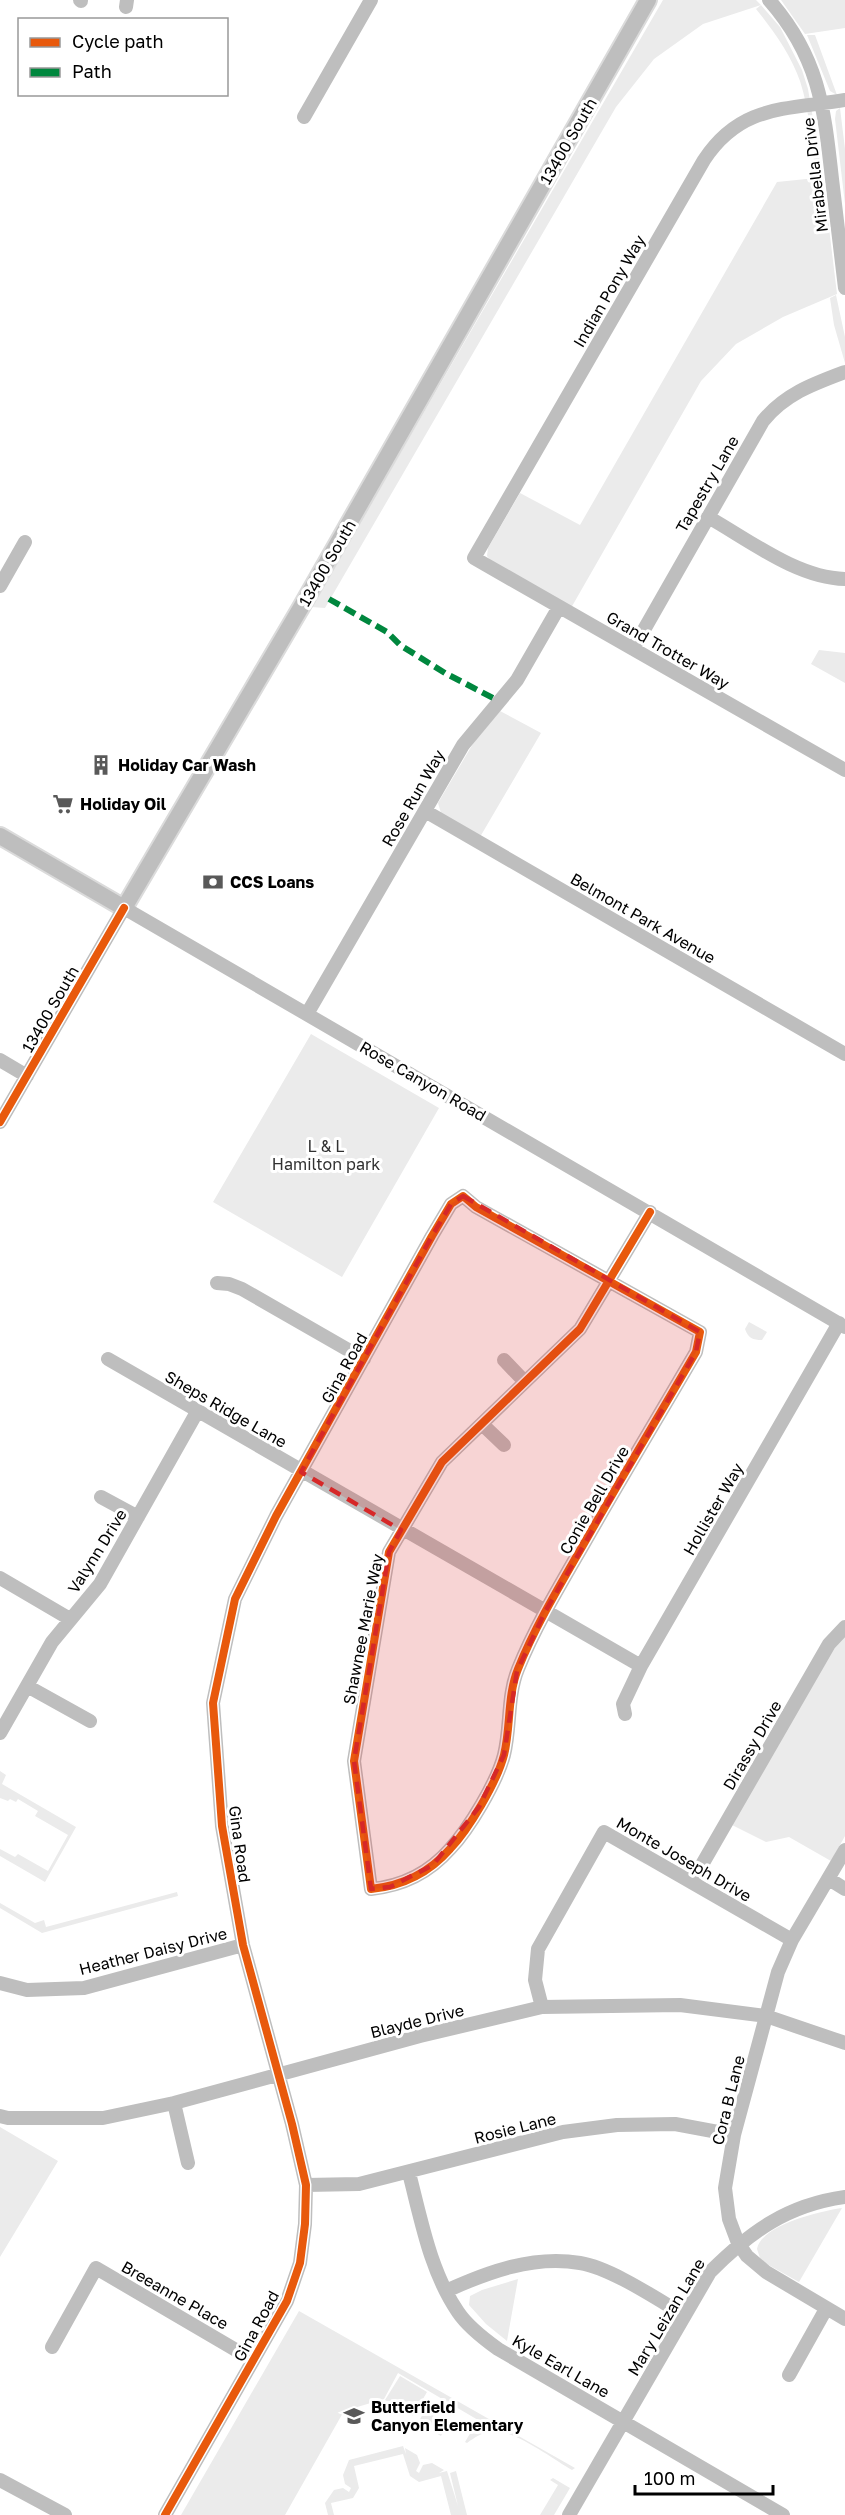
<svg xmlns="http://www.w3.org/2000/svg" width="845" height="2515" font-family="'Golos Text',sans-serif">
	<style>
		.green { fill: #ebebeb }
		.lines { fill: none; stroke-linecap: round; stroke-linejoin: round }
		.major-casing { stroke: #dbdbdb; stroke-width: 20 }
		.minor { stroke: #bebebe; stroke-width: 14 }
		.major { stroke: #bebebe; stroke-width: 16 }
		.quiet { stroke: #00873e; stroke-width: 6; stroke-dasharray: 12 6; stroke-linecap: butt }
		.cycleway-casing { stroke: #fff; stroke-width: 11 }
		.cycleway { stroke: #e8590c; stroke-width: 8 }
		.marked { fill: #d62828; fill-opacity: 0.2; stroke: #d62828; stroke-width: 4.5; stroke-dasharray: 12 8; stroke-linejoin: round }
		.labels { text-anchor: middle; stroke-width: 6; stroke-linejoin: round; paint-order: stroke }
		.street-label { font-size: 16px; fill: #000; stroke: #fff }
		.poi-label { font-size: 16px; font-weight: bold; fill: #000; stroke: #fff; text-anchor: start }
		.park-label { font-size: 16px; fill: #313131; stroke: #fff }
	</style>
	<rect width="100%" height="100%" fill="#fff"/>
	<path class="green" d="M663,0H756L761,5L703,24L654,59L616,107L325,608L311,607Z
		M781,0H845V28L805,34Z
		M761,5L780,27L802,70L808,89L823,178L837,294L783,317L736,344L701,381L571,608L493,563L487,556L488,548L520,493L580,525L777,182L816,178C812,146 810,112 800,81C791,55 773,30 756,9Z
		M807,35H815L837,95L830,91Z
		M840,108L845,149V204L835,119L836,111Z
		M836,295L845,337V363L834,325L830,298Z
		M819,650L845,653V683L811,664Z
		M500,711L541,733L480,837L441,813L438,803L474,742Z
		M311,1034L439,1108L342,1277L213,1202Z
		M749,1322L767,1332L762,1340C753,1340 748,1338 745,1329Z
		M845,1634V1836L831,1861L789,1837L766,1842L732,1825L839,1638Z
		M0,1771L6,1775L2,1784L76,1827L45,1882L0,1856V1849L15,1857L18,1854L48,1871L68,1835L35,1816L38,1811L18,1799L16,1802L10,1799L8,1801L0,1798Z
		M177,1892L178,1896L42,1933L0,1908V1903L35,1923L44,1920L46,1927Z
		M0,2127L58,2161L0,2257Z
		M842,2208L799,2282L765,2263L760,2258L757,2249C761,2225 821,2211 842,2208Z
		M518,2279L507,2341L486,2324L469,2305L470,2296L482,2290Z
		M299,2311L575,2468L572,2470C553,2459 513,2429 492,2431C482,2433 475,2437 467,2443L465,2442L478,2420L398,2373L384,2399L344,2411L285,2515H181Z
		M400,2376L427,2392L413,2416L385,2400Z
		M425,2410L448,2423L441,2436L418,2423Z
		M403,2446L406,2454L405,2448L417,2455L420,2463L416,2471L419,2473L423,2465L432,2463L444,2470L439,2473L447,2471L458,2506L450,2473L456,2471L467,2515H451L441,2476L419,2482L410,2476L403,2454L354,2466L359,2488L353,2498L331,2503L334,2515H328L325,2503L334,2490L343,2488L349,2492L351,2488L345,2484L343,2475L349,2460Z
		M553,2478L570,2488L554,2515H540L558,2485L550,2480Z"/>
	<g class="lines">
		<g class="major-casing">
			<path id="major" d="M0,836L124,908L303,604L648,0"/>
		</g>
		<path class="minor" d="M80,0L81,1
			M769,0C819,57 824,107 832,179C836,215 841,252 845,288
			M126,7L127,0
			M845,100C786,110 741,104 704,160L474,558L845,770
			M304,117L371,0
			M708,517C749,540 797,578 845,579
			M0,586L25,542
			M633,649L763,421C785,394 813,384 845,372
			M425,811L845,1054
			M307,1014L463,745L517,680L559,607
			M0,1060L27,1076
			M0,1122L124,908L845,1327
			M217,1283L229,1284L242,1289L364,1359
			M108,1359L641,1666
			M504,1360L525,1382
			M482,1424L504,1445
			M101,1497L138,1517
			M0,1578L70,1619
			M27,1686L90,1721
			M625,1714L623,1704L641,1666L839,1323
			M0,1733L52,1642L100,1584L197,1412
			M845,1850L792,1940L778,1972L734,2135L725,2188L729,2219L738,2243L747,2256L766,2272L845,2319
			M829,1879L845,1889
			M692,1882L829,1644L845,1627
			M0,1983L27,1990L84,1988L243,1945
			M542,2007L535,1980L538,1949L604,1832L792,1940
			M174,2103L188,2163
			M0,2116L8,2118H103L174,2103L420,2036L542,2007L680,2005L766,2016L845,2043
			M409,2173C421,2219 430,2271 458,2312C468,2327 484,2339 498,2349L783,2515
			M306,2185L359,2184L563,2132L617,2125L675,2124L734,2135
			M446,2291C488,2272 533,2255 580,2263C611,2268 657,2299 684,2315
			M52,2347L96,2268L253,2360
			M789,2375L826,2309
			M0,2480L65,2515
			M165,2515L287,2301L300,2263L305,2224L306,2185L292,2124L243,1945L222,1826L213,1703L235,1599L276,1516L432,1236L451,1204L463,1196L476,1207L700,1332L696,1352C661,1412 625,1472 590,1533C565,1577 537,1622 518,1669C507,1696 511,1727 504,1755C497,1782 469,1829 450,1849C429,1873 401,1886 371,1889L354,1761L389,1552L442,1462L580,1329L650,1212
			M569,2515L710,2272C750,2232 787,2205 845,2197"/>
		<use href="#major" class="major"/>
		<path class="quiet" d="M329,599L387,632L400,645L445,673L495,699"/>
		<g class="cycleway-casing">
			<path id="cycleway" d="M0,1122L124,908
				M165,2515L287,2301L300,2263L305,2224L306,2185L292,2124L243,1945L222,1826L213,1703L235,1599L276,1516L432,1236L451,1204L463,1196L476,1207L700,1332L696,1352C661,1412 625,1472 590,1533C565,1577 537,1622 518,1669C507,1696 511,1727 504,1755C497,1782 469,1829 450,1849C429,1873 401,1886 371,1889L354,1761L389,1552L442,1462L580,1329L650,1212"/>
		</g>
		<use href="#cycleway" class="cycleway"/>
	</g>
	<path class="marked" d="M463,1196L700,1332L696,1352L545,1612L517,1671L504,1755L479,1807L433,1865L390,1887L371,1889L354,1761L389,1552L401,1530L301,1472L432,1236L451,1204Z"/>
	<defs>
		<g id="building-bare" transform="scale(1.62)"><path d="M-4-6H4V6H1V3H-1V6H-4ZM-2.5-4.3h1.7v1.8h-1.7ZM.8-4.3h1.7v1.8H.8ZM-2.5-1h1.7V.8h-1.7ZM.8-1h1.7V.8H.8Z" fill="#595959" stroke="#fff" stroke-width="2.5" paint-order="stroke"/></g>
		<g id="supermarket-bare" transform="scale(1.62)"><path d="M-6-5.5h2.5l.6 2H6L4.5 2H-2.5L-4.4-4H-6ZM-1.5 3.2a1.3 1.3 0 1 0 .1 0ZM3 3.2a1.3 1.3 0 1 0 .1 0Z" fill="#595959" stroke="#fff" stroke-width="2.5" paint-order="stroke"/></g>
		<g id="bank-bare" transform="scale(1.62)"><path d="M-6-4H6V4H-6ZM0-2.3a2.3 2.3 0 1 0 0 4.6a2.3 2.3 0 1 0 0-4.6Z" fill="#595959" stroke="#fff" stroke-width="2.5" paint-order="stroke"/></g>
		<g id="school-bare" transform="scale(1.62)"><path d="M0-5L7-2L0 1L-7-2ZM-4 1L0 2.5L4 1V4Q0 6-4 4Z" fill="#595959" stroke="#fff" stroke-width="2.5" paint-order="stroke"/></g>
	</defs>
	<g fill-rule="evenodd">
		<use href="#building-bare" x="101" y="765"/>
		<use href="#supermarket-bare" x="63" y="804"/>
		<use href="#bank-bare" x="213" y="882"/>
		<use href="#school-bare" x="354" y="2416"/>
	</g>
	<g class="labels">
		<g class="street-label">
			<text transform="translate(568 141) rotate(-60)" y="6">13400 South</text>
			<text transform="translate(815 175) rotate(-97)" y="6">Mirabella Drive</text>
			<text transform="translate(609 291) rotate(-60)" y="6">Indian Pony Way</text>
			<text transform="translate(707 484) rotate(-60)" y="6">Tapestry Lane</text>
			<text transform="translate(327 563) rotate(-60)" y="6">13400 South</text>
			<text transform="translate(668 650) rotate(30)" y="6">Grand Trotter Way</text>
			<text transform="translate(413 798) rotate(-60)" y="6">Rose Run Way</text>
			<text transform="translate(643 918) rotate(30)" y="6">Belmont Park Avenue</text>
			<text transform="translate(50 1009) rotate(-60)" y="6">13400 South</text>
			<text transform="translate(423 1081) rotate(30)" y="6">Rose Canyon Road</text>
			<text transform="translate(344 1368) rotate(-61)" y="6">Gina Road</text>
			<text transform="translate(226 1409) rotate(30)" y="6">Sheps Ridge Lane</text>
			<text transform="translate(594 1500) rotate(-60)" y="6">Conie Bell Drive</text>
			<text transform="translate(713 1509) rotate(-60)" y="6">Hollister Way</text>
			<text transform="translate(97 1551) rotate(-58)" y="6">Valynn Drive</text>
			<text transform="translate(363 1629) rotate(-79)" y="6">Shawnee Marie Way</text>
			<text transform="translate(752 1745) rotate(-60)" y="6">Dirassy Drive</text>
			<text transform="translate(240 1844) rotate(82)" y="6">Gina Road</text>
			<text transform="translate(684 1859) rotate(30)" y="6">Monte Joseph Drive</text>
			<text transform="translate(153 1951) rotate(-14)" y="6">Heather Daisy Drive</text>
			<text transform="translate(417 2021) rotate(-14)" y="6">Blayde Drive</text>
			<text transform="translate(728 2100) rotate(-76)" y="6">Cora B Lane</text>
			<text transform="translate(515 2128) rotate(-14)" y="6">Rosie Lane</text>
			<text transform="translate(175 2295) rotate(30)" y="6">Breeanne Place</text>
			<text transform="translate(666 2317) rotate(-59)" y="6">Mary Leizan Lane</text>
			<text transform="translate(256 2326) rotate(-62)" y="6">Gina Road</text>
			<text transform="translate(561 2366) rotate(30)" y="6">Kyle Earl Lane</text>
		</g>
		<g class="poi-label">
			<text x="118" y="771">Holiday Car Wash</text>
			<text x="80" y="810">Holiday Oil</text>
			<text x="230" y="888">CCS Loans</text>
			<text x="371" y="2413">Butterfield<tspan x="371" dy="18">Canyon Elementary</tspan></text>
		</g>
		<g class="park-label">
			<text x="326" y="1152">L &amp; L<tspan x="326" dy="18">Hamilton park</tspan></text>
		</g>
	</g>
	<rect x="18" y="18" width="210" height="78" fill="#ffffff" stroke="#999999" stroke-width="1.5"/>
	<rect x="30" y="38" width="30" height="9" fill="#e8590c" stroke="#999999" stroke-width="1.5"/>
	<text x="72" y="48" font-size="18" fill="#000000">Cycle path</text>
	<rect x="30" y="68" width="30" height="9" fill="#00873e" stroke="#999999" stroke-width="1.5"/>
	<text x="72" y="78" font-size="18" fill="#000000">Path</text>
	<path d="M635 2485v9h138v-9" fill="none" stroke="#000000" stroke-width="3"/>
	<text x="644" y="2485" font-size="18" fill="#000000" stroke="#ffffff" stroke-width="4.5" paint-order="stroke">100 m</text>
</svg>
